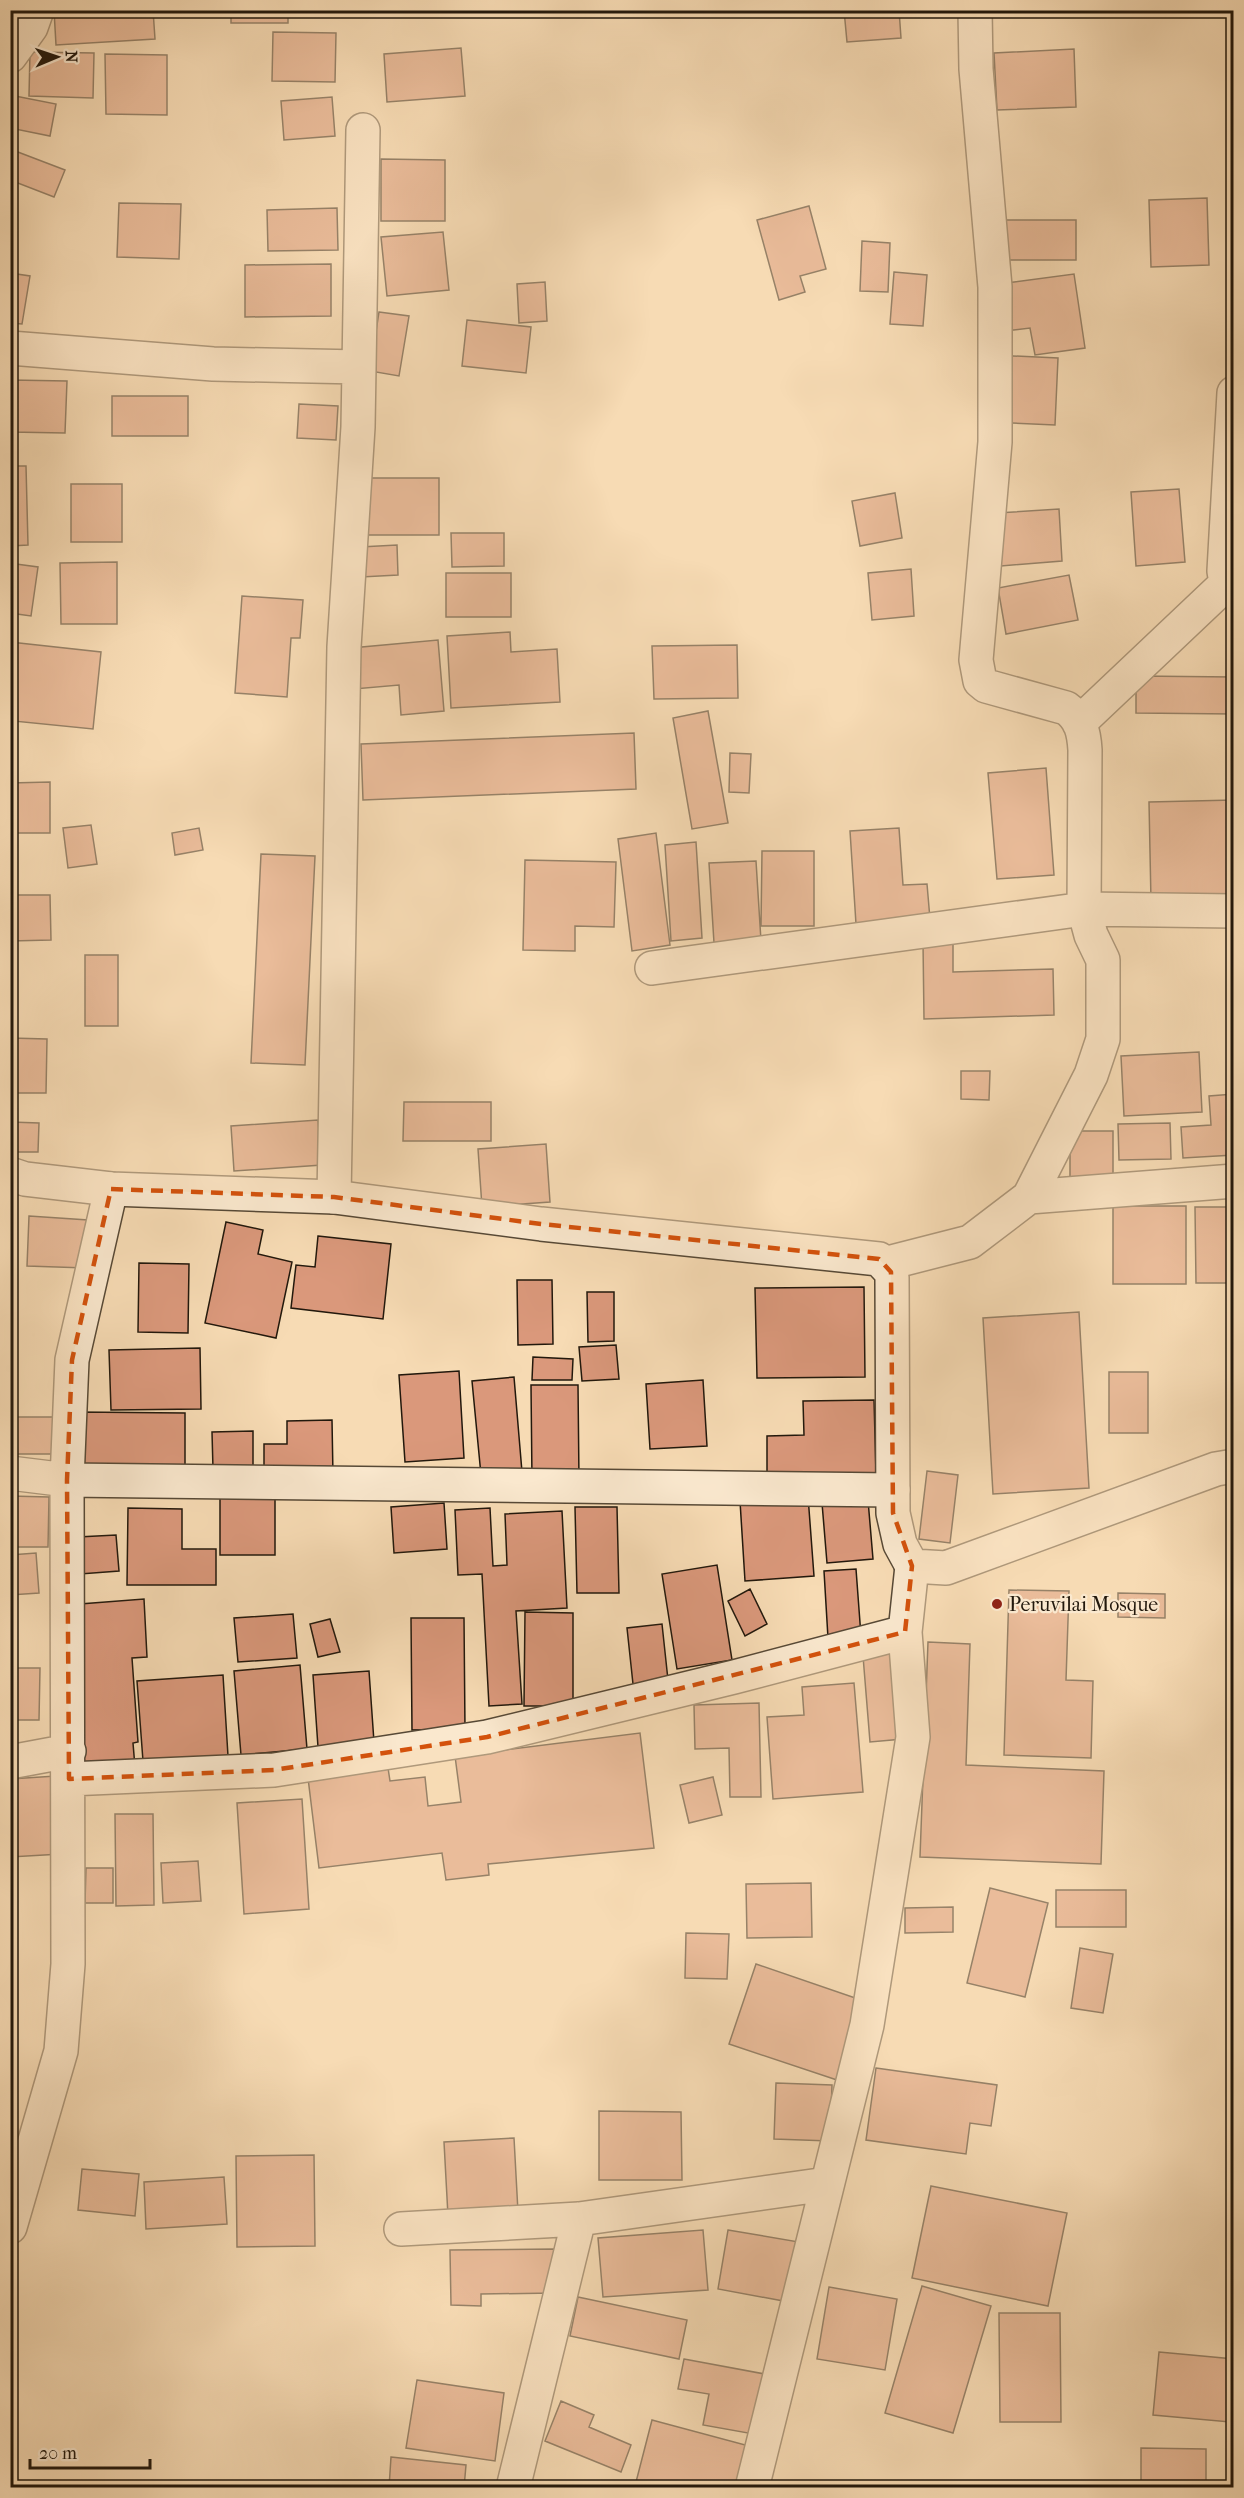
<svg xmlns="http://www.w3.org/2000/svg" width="1244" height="2498" font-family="'IM FELL French Canon',serif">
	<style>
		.building { fill: #da987b; stroke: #22180c; stroke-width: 1.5 }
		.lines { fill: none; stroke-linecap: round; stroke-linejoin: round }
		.minor-casing { stroke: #574936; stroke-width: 36 }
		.tertiary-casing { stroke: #574936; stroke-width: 36 }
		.minor { stroke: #fae8ce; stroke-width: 33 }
		.tertiary { stroke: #fae8ce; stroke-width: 33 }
		.marked { fill: none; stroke: #d4520c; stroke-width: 4.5; stroke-dasharray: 12 8; stroke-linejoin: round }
		.poi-dot { fill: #8f2418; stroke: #fae8ce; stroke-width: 2 }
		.labels { text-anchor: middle; stroke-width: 4.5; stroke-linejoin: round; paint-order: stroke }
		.poi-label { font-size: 20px; fill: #22180c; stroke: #fae8ce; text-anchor: start }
	</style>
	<rect width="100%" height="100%" fill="#f7dbb4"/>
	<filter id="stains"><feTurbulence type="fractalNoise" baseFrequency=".00333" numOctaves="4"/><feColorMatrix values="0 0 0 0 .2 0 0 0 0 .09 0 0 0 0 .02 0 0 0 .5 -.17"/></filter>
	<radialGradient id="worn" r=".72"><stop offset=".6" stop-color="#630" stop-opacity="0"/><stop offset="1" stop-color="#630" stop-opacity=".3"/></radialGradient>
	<path class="building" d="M54,10H153L155,39L56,45Z
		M231,10H288V23H231Z
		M844,10H899L901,38L847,42Z
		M1229,10H1234V45H1229Z
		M273,32L336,33L335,82L272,81Z
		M461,48L465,96L387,102L384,54Z
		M1074,49L1076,107L997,110L994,53Z
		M30,52L94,53L93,98L29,96Z
		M105,54L167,55V115L106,114Z
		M10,95L56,104L50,136L10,128Z
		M332,97L335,136L284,140L281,101Z
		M10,149L65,170L54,197L10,180Z
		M381,159L445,160V221H381Z
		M1207,198L1209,265L1151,267L1149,200Z
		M119,203L181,204L179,259L117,257Z
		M809,206L826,269L800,276L805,292L779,300L757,220Z
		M337,208L338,250L268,251L267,210Z
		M994,220H1076V260H994Z
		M443,232L449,290L387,296L381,237Z
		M862,241L890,243L888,292L860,291Z
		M331,264V316L245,317V265Z
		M894,272L927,275L923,326L890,324Z
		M10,273L30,276L22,324L10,323Z
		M1074,274L1085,348L1035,355L1030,328L1005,331L999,284Z
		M545,282L547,321L519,323L517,284Z
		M379,312L409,316L399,376L370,371Z
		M467,320L531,327L526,373L462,366Z
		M993,355L1058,358L1055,425L989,422Z
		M10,380L67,381L65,433L10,432Z
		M112,396H188V436H112Z
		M299,404L338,406L336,440L297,438Z
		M10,466H26L28,545L10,546Z
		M366,478H439V535H366Z
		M71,484H122V542H71Z
		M1179,489L1185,562L1136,566L1131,492Z
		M895,493L902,538L860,546L852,501Z
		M1059,509L1062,561L1001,566L997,513Z
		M451,533H504V566L452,567Z
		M397,545L398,575L361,577L360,547Z
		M117,562V624H61L60,563Z
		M16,564L38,567L31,616L10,613Z
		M911,569L914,616L872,620L868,573Z
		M446,573H511V617H446Z
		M1069,575L1078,620L1006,634L998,588Z
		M242,596L303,600L300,638H291L287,697L235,693Z
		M510,632L511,652L557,649L560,702L451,708L447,636Z
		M438,640L444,711L401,715L399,685L354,689L351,648Z
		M10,642L101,652L93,729L14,721L10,748Z
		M737,645L738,698L654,699L652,646Z
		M1136,676L1234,677V714L1136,713Z
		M708,711L728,823L692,829L673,718Z
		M634,733L636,789L363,800L361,744Z
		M730,753L751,754L749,793L729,792Z
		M1046,768L1054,875L997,879L988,773Z
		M50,782V833H10V783Z
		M1234,800V899L1151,901L1149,802Z
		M91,825L97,864L68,868L63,828Z
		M199,828L203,850L175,855L172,833Z
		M899,828L903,885L927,884L930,919L856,924L850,831Z
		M656,833L670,945L632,951L618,839Z
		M696,842L702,938L671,941L665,845Z
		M762,851H814V926H761Z
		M261,854L315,856L305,1065L251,1063Z
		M525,860L616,862L614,927L575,926V951L523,950Z
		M756,861L761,941L714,943L709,863Z
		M10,895H50L51,940L10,941Z
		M923,942H953V972L1053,969L1054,1015L924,1019Z
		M85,955H118V1026H85Z
		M10,1038L47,1039L46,1093H10Z
		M1199,1052L1202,1112L1124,1116L1121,1056Z
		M961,1071H990L989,1100L961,1099Z
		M1234,1094V1155L1183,1158L1181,1127L1211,1125L1209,1096Z
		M404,1102H491V1141H403Z
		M318,1120L322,1165L234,1171L231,1126Z
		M10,1122L39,1123L38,1152H10Z
		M1170,1123L1171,1159L1119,1160L1118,1124Z
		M1070,1131H1113V1177H1070Z
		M546,1144L550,1202L482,1207L478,1149Z
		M1113,1206H1186V1284H1113Z
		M1195,1207H1234V1283H1196Z
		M29,1216L88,1220L86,1268L27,1266Z
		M226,1222L263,1230L258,1254L292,1262L276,1338L205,1323Z
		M318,1236L391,1244L383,1319L291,1308L296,1265L315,1267Z
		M139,1263L189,1264L188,1333L138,1332Z
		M517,1280H552L553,1344L518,1345Z
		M864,1287L865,1377L757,1378L755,1288Z
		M587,1292H614V1341L588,1342Z
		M1079,1312L1089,1488L993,1494L983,1318Z
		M616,1345L619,1379L582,1381L579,1347Z
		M200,1348L201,1409L111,1410L109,1350Z
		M533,1357L573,1359L572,1380H532Z
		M459,1371L464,1458L405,1462L399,1375Z
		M1109,1372H1148V1433H1109Z
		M514,1377L522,1472L481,1475L472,1381Z
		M703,1380L707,1446L650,1449L646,1384Z
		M531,1385H578L579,1480L532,1481Z
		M874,1400L876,1474L767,1476V1436L804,1435L803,1401Z
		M76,1412L185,1413V1468L76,1467Z
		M10,1417H60V1454H10Z
		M332,1420L333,1476L264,1477V1444H287V1421Z
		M253,1431V1469H213L212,1432Z
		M927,1471L958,1475L950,1543L919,1539Z
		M220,1495L275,1496V1555H220Z
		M10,1496L49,1497L48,1547H10Z
		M808,1496L814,1576L745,1581L740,1501Z
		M868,1500L873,1559L827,1563L822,1503Z
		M444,1503L447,1549L394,1553L391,1507Z
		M575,1507H617L619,1593H577Z
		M128,1508L182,1509V1549H216V1585H127Z
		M490,1508L493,1566L507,1565L505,1514L562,1511L567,1608L516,1611L522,1704L489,1706L482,1574L458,1575L455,1510Z
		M116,1535L119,1571L80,1574L78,1537Z
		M36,1553L39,1593L10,1595V1555Z
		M717,1565L732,1660L677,1669L662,1574Z
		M856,1569L861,1636L828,1638L824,1571Z
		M750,1589L767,1624L745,1636L728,1601Z
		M1009,1590L1069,1591L1066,1680L1093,1681L1091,1758L1004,1755Z
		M1118,1593L1165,1594V1618L1118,1617Z
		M144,1599L147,1657L132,1658L138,1742L133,1743L135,1767L78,1771L67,1605Z
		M525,1612L573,1613V1706H524Z
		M293,1614L297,1658L238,1662L234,1618Z
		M411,1618H464L465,1729L412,1730Z
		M330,1619L340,1652L318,1657L310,1624Z
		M662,1624L668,1680L633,1684L627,1628Z
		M928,1642L970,1644L966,1765L1104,1771L1101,1864L920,1857Z
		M896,1653L903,1739L870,1742L863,1656Z
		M300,1665L307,1749L241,1755L234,1671Z
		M10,1668H40L39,1720H10Z
		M369,1671L374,1742L318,1747L313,1675Z
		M223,1675L228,1756L143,1761L137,1681Z
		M854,1683L863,1792L773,1799L767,1717L804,1715L802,1687Z
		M759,1703L761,1797H730L729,1748L695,1749L694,1705Z
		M640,1733L654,1848L488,1864L489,1875L446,1880L442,1853L319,1868L308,1778L388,1768L390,1781L425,1777L428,1806L461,1802L455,1756Z
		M56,1776L61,1854L10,1857V1779Z
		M713,1777L722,1815L689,1823L680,1785Z
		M302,1799L309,1909L244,1914L237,1803Z
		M115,1814H153L154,1905L116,1906Z
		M198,1861L201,1901L163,1903L161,1863Z
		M86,1868H113V1903H85Z
		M811,1883L812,1937L747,1938L746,1884Z
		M990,1888L1048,1903L1025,1997L967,1983Z
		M1056,1890H1126V1927H1056Z
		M953,1907V1932L905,1933V1908Z
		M686,1933L729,1934L727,1979L685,1978Z
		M1080,1948L1113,1954L1103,2013L1071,2008Z
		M756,1964L864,2001L837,2080L729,2044Z
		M876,2068L997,2085L991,2126L970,2123L966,2154L866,2140Z
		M776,2083L832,2085L830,2141L774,2139Z
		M599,2111L681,2112L682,2180H599Z
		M514,2138L518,2212L448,2216L444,2142Z
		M314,2155L315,2246L237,2247L236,2156Z
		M82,2169L139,2174L135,2216L78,2210Z
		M224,2177L227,2224L146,2229L144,2182Z
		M931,2186L1067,2213L1048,2306L912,2278Z
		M703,2230L708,2290L603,2297L598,2238Z
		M728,2230L799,2242L789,2302L718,2289Z
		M554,2249V2293L481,2294V2306L451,2305L450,2250Z
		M922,2286L991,2306L953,2433L885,2413Z
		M829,2287L897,2299L885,2370L817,2359Z
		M578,2297L687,2320L679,2359L570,2336Z
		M999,2313H1060L1061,2422H1000Z
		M1159,2352L1234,2359L1230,2422L1153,2415Z
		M684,2359L770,2375L759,2435L703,2425L709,2394L678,2389Z
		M417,2380L504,2393L495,2461L406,2448Z
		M561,2401L594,2415L589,2427L631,2445L621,2472L545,2441Z
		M652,2420L749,2446L738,2488H657L636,2482Z
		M1141,2448L1206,2449V2488H1141Z
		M391,2457L466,2465L464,2488H389Z"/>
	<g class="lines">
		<g class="minor-casing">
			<path id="minor" d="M10,56L31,27L37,10
				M10,348L213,364L359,367
				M1234,393L1224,571L1225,577L1234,584
				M1079,723L1229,581
				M652,968L1084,909L1234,911
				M334,1197L344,647L358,427L363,130
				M1029,1197L1234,1181
				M884,1264L970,1242L1029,1197L1091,1075L1103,1039V960L1091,935L1084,909L1085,750C1084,733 1081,718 1066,708L986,686L980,681L976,660L995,442V287L976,69L975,10
				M10,1473L67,1480L893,1490
				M10,1762L69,1751
				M69,1779L274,1770L487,1737L734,1677L905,1632L912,1566
				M10,2227L61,2051L68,1964L67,1480L72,1360L111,1189
				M401,2229L579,2219L827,2184
				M513,2488L579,2219
				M752,2488L867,2025L913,1737L905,1632"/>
		</g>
		<g class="tertiary-casing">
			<path id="tertiary" d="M10,1174L25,1179L111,1189L334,1197L541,1224L879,1259L891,1272L892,1278L893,1513L900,1544L912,1566L946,1568L1216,1469L1234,1466"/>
		</g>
		<use href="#minor" class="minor"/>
		<use href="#tertiary" class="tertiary"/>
	</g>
	<path d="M0 0H1244V2498H0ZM111,1189L334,1197L541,1224L879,1259L891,1272L893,1513L912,1566L905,1632L487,1737L274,1770L69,1779L67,1480L72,1360Z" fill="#f7dbb4" fill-opacity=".55" fill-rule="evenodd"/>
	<path class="marked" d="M111,1189L334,1197L541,1224L879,1259L891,1272L893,1513L912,1566L905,1632L487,1737L274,1770L69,1779L67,1480L72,1360Z"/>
	<circle class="poi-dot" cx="997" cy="1604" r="6"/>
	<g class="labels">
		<g class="poi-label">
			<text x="1009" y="1611">Peruvilai Mosque</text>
		</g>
	</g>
	<rect width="1244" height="2498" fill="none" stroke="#f7dbb4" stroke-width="36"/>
	<rect x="12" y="12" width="1220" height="2474" fill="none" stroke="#22180c" stroke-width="3"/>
	<rect x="18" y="18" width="1208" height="2462" fill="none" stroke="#22180c" stroke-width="1.5"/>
	<g transform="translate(57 57) rotate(88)" stroke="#fae8ce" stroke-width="4.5" paint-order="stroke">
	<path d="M0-4.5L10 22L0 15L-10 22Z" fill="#22180c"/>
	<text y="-9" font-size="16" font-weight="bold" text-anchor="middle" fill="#22180c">N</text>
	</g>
	<path d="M30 2459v9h120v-9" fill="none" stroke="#22180c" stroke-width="3"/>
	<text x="39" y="2459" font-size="18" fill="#22180c" stroke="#fae8ce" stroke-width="4.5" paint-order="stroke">20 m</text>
	<rect width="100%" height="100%" filter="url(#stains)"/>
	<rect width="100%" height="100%" fill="url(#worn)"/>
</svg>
